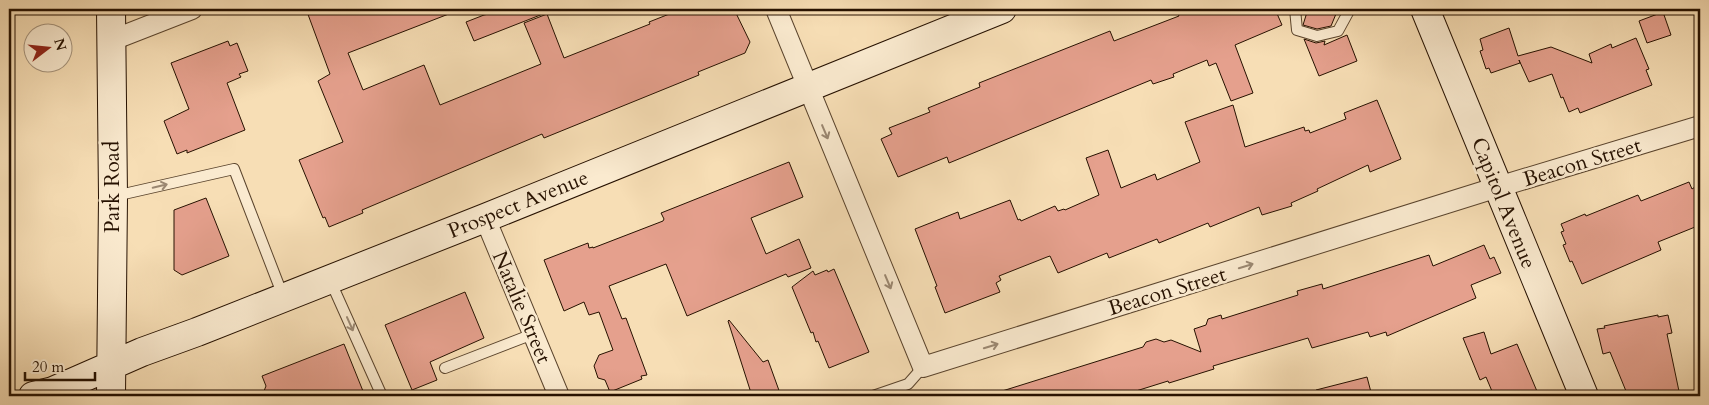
<svg xmlns="http://www.w3.org/2000/svg" width="1709" height="405" font-family="Cardo,serif">
	<style>
		.building { fill: #e5a08d; stroke: #261100 }
		.lines { fill: none; stroke-linecap: round; stroke-linejoin: round }
		.lane-casing { stroke: #5a442d; stroke-width: 12 }
		.street-casing { stroke: #5a442d; stroke-width: 22 }
		.secondary-casing { stroke: #261100; stroke-width: 30 }
		.lane { stroke: #faeacf; stroke-width: 10 }
		.street { stroke: #faeacf; stroke-width: 20 }
		.secondary { stroke: #faeacf; stroke-width: 28 }
		.oneway { stroke: #9b8872 }
		.labels { text-anchor: middle; stroke-width: 5; stroke-linejoin: round; paint-order: stroke }
		.street-label { font-size: 21px; fill: #261100; stroke: #faeacf }
	</style>
	<rect width="100%" height="100%" fill="#f7deb5"/>
	<filter id="stains"><feTurbulence type="fractalNoise" baseFrequency=".004" numOctaves="4"/><feColorMatrix values="0 0 0 0 .2 0 0 0 0 .09 0 0 0 0 .02 0 0 0 .5 -.17"/></filter>
	<radialGradient id="worn" r=".72"><stop offset=".6" stop-color="#630" stop-opacity="0"/><stop offset="1" stop-color="#630" stop-opacity=".3"/></radialGradient>
	<path class="building" d="M306,9H458L459,10L348,53L363,90L424,65L440,105L541,64L524,23L547,14L564,58L650,24L649,22L682,9H734L750,42L745,53L698,72L699,75L544,138L542,134L362,210L363,213L329,227L325,217L323,218L299,160L343,142L318,81L330,74Z
		M510,9H547L548,12L474,41L466,22L484,15Z
		M1176,9H1275L1282,25L1235,45L1253,93L1231,101L1216,63L1209,66L1207,60L1173,74L1174,77L1153,84L1151,80L949,163L947,157L898,177L881,139L892,134L889,128L930,112L928,108L980,87L979,83L1110,31L1114,41L1179,16Z
		M1308,9H1338L1331,26L1317,29L1303,25Z
		M1663,12L1671,35L1647,43L1639,21Z
		M1509,28L1518,56L1551,47L1592,63L1589,54L1611,44L1612,48L1636,38L1649,69L1646,70L1652,85L1580,113L1578,108L1569,112L1563,97L1561,98L1552,74L1529,82L1519,60L1520,63L1491,73L1489,68L1486,69L1480,51L1483,50L1480,39Z
		M1347,35L1357,61L1319,76L1304,39L1316,43L1325,41L1324,45Z
		M228,41L230,46L237,43L248,71L239,74L241,77L227,83L245,130L187,153V150L177,154L164,121L189,109L171,63Z
		M1377,100L1401,159L1370,172L1368,165L1317,189L1318,191L1291,203L1292,206L1262,215L1259,207L1210,227L1208,223L1159,243L1157,239L1109,258L1107,253L1058,273L1050,256L1047,257L999,276L1001,280L996,283L1000,292L945,313L935,287L937,286L915,229L958,212L960,219L1010,200L1018,220L1020,219L1021,221L1055,206L1058,211L1064,209L1065,210L1099,195L1086,158L1108,150L1121,188L1155,174L1157,180L1200,162L1185,122L1233,105L1245,147L1304,127L1305,131L1309,130L1310,133L1346,119L1344,113Z
		M789,162L803,197L751,218L766,254L799,239L811,268L788,277L786,274L687,316L666,264L609,286L622,319L626,318L647,375L641,376L642,379L610,392L605,380L598,378L594,366L599,355L613,350L599,312L589,315L584,302L564,311L544,260L588,243L589,248L593,247V248L663,221L664,219L661,213Z
		M1689,182L1692,189L1695,187L1700,201V225L1658,242L1661,250L1582,284L1572,261L1570,262L1563,245L1566,244L1561,232L1564,231L1561,224L1585,214L1586,216L1638,195L1641,201Z
		M206,198L229,256L182,275L174,270V210Z
		M1484,245L1490,259L1494,257L1501,273L1471,285L1476,298L1387,336L1386,332L1370,337L1368,332L1312,348L1308,338L1213,366L1214,369L1169,383L1168,381L1120,396H1000L999,392L1143,347L1146,342L1156,339L1164,342L1171,340L1201,352L1194,329L1206,325L1208,319L1221,315L1222,319L1298,295L1297,291L1322,284L1323,289L1429,255L1433,266Z
		M834,269L869,352L829,368L818,341L816,342L813,332L811,333L792,287L813,271L815,275L827,270L828,272Z
		M465,292L484,338L430,362L437,380L412,390L385,325Z
		M1658,315V317L1668,315L1672,333L1667,334L1680,396H1628L1610,352L1603,354L1597,329L1605,328L1604,326Z
		M729,320L763,362L768,360L781,396H752L728,321Z
		M1484,332L1491,354L1517,344L1539,396H1494L1486,377L1480,380L1463,338Z
		M344,344L365,396H262L266,386L262,376Z
		M1367,377L1372,396H1317L1316,390Z"/>
	<g class="lines">
		<g class="lane-casing">
			<path id="lane" d="M1295,9L1297,30L1317,36L1338,31L1350,9
				M115,196L234,169L283,296
				M330,280L382,396
				M445,368L533,334
				M873,396L908,384L923,367"/>
		</g>
		<g class="street-casing">
			<path id="street" d="M776,9L923,367L1498,187L1700,126
				M110,41L192,9
				M485,218L559,396"/>
		</g>
		<g class="secondary-casing">
			<path id="secondary" d="M111,9L113,197L111,396
				M1425,9L1584,396
				M33,396L53,391L142,352L197,332L485,218L1002,9"/>
		</g>
		<use href="#lane" class="lane"/>
		<use href="#street" class="street"/>
		<use href="#secondary" class="secondary"/>
	</g>
	<defs><path id="oneway-shaft" d="M-6 0H5M1.5-3L5.5 0L1.5 3" fill="none" stroke-width="1.6" stroke-linecap="round" stroke-linejoin="round" transform="scale(1.25)"/></defs>
	<g class="oneway">
		<use href="#oneway-shaft" transform="translate(825 132) rotate(67)"/>
		<use href="#oneway-shaft" transform="translate(160 186) rotate(-13)"/>
		<use href="#oneway-shaft" transform="translate(1246 266) rotate(-17)"/>
		<use href="#oneway-shaft" transform="translate(888 282) rotate(67)"/>
		<use href="#oneway-shaft" transform="translate(350 324) rotate(66)"/>
		<use href="#oneway-shaft" transform="translate(991 346) rotate(-17)"/>
	</g>
	<g class="labels">
		<g class="street-label">
			<text transform="translate(1582 162) rotate(-17)" y="7">Beacon Street</text>
			<text transform="translate(112 187) rotate(-90)" y="7">Park Road</text>
			<text transform="translate(1504 203) rotate(68)" y="7">Capitol Avenue</text>
			<text transform="translate(518 204) rotate(-22)" y="7">Prospect Avenue</text>
			<text transform="translate(1167 291) rotate(-17)" y="7">Beacon Street</text>
			<text transform="translate(522 307) rotate(67)" y="7">Natalie Street</text>
		</g>
	</g>
	<rect width="1709" height="405" fill="none" stroke="#f7deb5" stroke-width="30"/>
	<rect x="10" y="10" width="1689" height="385" fill="none" stroke="#261100" stroke-width="2.5"/>
	<rect x="15" y="15" width="1679" height="375" fill="none" stroke="#261100"/>
	<g transform="translate(48 48) rotate(74)"><circle r="24" fill="#faeacf" stroke="#a5937c"/>
	<path d="M0-4L9 19L0 12L-9 19Z" fill="#8f2418"/>
	<text y="-8" font-size="14" font-weight="bold" text-anchor="middle" fill="#261100">N</text>
	</g>
	<path d="M25 372v8h70v-8" fill="none" stroke="#261100" stroke-width="2.5"/>
	<text x="32" y="372" font-size="15" fill="#261100" stroke="#faeacf" stroke-width="4" paint-order="stroke">20 m</text>
	<rect width="100%" height="100%" filter="url(#stains)"/>
	<rect width="100%" height="100%" fill="url(#worn)"/>
</svg>
